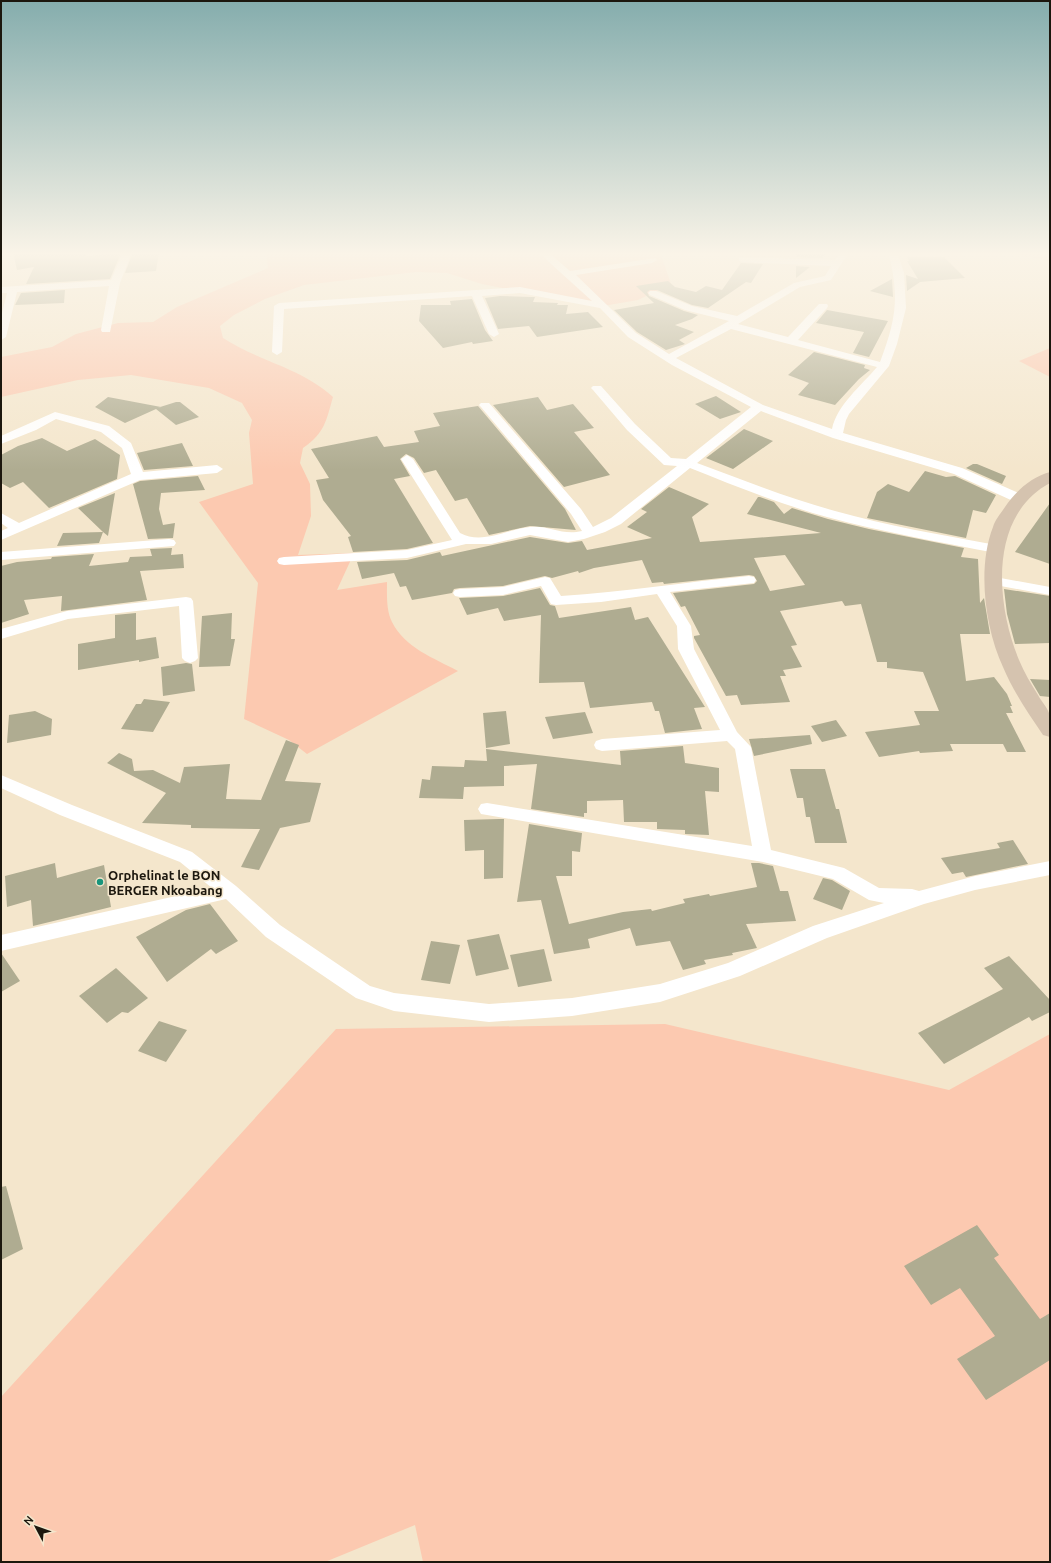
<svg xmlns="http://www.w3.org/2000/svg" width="1051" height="1563" font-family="Ubuntu,sans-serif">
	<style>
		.green { fill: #fcc9b0 }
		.building { fill: #afac91; fill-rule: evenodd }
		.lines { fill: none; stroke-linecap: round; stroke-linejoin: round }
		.street { fill: #fff; fill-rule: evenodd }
		.secondary { fill: #d5c3af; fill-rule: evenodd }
		.poi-dot { fill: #19957c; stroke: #f4e6cc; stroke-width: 1.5 }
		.labels { text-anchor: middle; stroke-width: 3; stroke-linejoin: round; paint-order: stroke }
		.poi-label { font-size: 13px; font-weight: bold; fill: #1c170e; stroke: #f4e6cc; text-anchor: start }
	</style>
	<rect width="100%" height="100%" fill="#f4e6cc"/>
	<path class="green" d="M266,252H660L671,284L638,300L597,307L482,284L447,273L416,272L304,285L265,299L234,315L220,326L223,338C258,361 302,368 333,397C326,421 325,433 303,448L300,463L310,484L311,516L298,555L354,553L337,590L387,582C387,595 386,610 392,622C405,648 434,658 458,671L307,754L289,740L244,719L258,583L199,502L253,484L249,433L252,420L242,403L209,388L131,375L78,380L1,397V357L52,347L76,334L118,323L153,322L177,307L268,268Z
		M1007,252H1050V261Z
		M1050,348V377L1019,361Z
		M665,1024L949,1090L1050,1034V1562H423L415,1525L325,1562H1V1397L336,1029Z"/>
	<path class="building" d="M13,252H86V256L121,253L110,279L26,284L34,267L17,270Z
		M133,252H159L156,271L125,273Z
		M797,252L827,254L822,258L796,257Z
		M907,257H944L965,278L920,282L907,291L906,275L918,279L907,261H909Z
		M741,263L763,264L751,283L746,282L708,308L692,305L657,290H650L647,292L649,296L684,311L698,315L692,319L675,325L694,332L679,340L685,344L682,345L666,350L637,332L614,310L654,303L636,286L668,281L675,287L696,292L706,286L722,290Z
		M796,266L810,267L796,278Z
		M892,279L893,297L870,291Z
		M65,290L64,303L15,305L21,293Z
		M500,296L531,297H535L533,302L558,303L557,305H568L566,314L588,312L603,327L537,337L529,326L498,329L485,298Z
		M472,299L485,330L493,341L473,344L472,342L443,348L419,321L421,305H451L450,301Z
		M827,310L888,321L869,357L853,353L864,332L816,323Z
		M814,352L865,365L864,368L870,370L859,379L835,405L798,395L809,383L788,375Z
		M716,396L741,412L720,419L695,404Z
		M108,397L161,407L157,408L176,402H180L199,417L176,425L156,409L125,423L95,407Z
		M538,397L547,410L573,404L594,428L574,432L610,475L564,487L493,405Z
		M478,406L565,509L576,530L530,526L489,535L467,498L455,501L436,470L424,473L414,458L406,454L400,459L410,476L394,479L433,543L407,549L353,552L348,537L351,536L323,500L316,480L329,478L311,449L377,436L384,447L419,442L414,431L440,426L433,413Z
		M744,429L773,441L733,469L706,458Z
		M42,438L67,451L95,439L120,455L117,479L49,508L23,482L10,488L1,483V455L18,446Z
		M182,443L193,466L144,470L137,453Z
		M973,464H977L1006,476L1002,484L966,468Z
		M925,471L946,477L955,476L996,495L986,513L973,510L966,538L867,518L877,492L888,484L909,492Z
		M198,476L205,490L161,493L159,509L163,525L175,523L173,538L148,539L133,484L140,481Z
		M669,487L709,504L692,517L700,542L821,533L747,514L758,497H760L774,502L784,514L792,508L828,519L869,529L964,548L961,557L978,559L980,603L984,598L990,634H960L966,681L994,677L1007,694L1012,706H1010L1013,713H1006L1026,752H1007L1003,744H950L953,751L920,753L919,751L879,757L865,732L920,725L914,711H939L923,672L887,668V662H877L861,604L845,606L842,601L780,611L797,645L791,646L802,667L783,670L786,676H780L790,702L741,705L737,695L726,696L694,638V636L700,635L685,606L681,607L673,593L754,584L757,581L754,576L749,575L664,584L663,582L652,583L642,560L594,568L579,573L578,571L552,578L545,576L503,586L460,588L454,589L452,593L412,600L406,586L400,587L394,573L362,579L357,562L407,560L440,552L442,556L530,537L568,543L582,541L587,550L652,538L627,527L647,512L641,509ZM785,555L805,585L770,591L754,558Z
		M115,493L108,536L103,532L99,543L57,546L63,533L103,532L78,508Z
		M1050,503V564L1015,552Z
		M172,548L171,555L183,554L184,568L140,571L147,600L61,611L62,596L24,600L29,614L1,623V566L17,562L51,559L52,557L94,554L89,566L128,562L130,557L152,556L150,549Z
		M540,588L550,605L555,606L559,618L631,607L635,620L648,617L705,707L694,708L702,729L665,733L659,711H655L652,702L590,708L584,682L539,683L541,615L504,621L498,608L467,615L459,598L503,596Z
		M1004,589L1050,596V643L1015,644L1007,614Z
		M136,613V640L156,637L159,658L139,662V660L78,670V644L115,638V615Z
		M232,613L231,639H235L230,666L199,667L202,616Z
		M186,663L192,664L195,691L163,696L161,667Z
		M1030,679L1050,680V697L1040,696Z
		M144,699L170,702L153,732L121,729L136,704H141Z
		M35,711L52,719L51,735L7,743L9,715Z
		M506,711L510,744L486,748L483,713Z
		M585,712L593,733L553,739L545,717Z
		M836,720L847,736L822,742L811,726Z
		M810,735L812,744L754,756L749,739Z
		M286,740L299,745L285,781L321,783L310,822L280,828L259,870L241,867L260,829L191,828V825L142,823L166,793L107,763L119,753L132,759L134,771L153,770L180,783L184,767L230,764L226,799L261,800Z
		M683,746L685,763L719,768V792L705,791L709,835L685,834V830L657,829V822H624L623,800L587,801V813H584V817L531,809L537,764L504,766V786L464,787L463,799L419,798L422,779L430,780L432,766L464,767L465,760L487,761L486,749L621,765L620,751Z
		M790,769H825L836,809H839L847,843H815L810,817H806L803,798H797Z
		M499,819H504L503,878L484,879V850L465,851L464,820Z
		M529,824L582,833L580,852L572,851V876H556L569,924L623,912L651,909L652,911L685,903L683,899L709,894L710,896L757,887L751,863H759L773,866L780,891H788L796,921L746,924L757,948L732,953L733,955L704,960L706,964L683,970L670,941L636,946L630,928L588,939L590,948L554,954L541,900L517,902Z
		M1013,840L1028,864L966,877L963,872L952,874L941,858L1000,848L997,843Z
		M55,863L57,878L104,865L111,907L33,926L31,900L7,907L5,876Z
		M823,878L832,880L850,891L842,910L813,899Z
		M210,904L238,941L216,954L211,949L167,982L136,937L186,910Z
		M499,934L509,969L476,976L467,940Z
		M431,941L460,945L450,984L421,980Z
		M544,949L552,981L518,987L510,955Z
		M1,953L20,981L1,992Z
		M1009,956L1050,1000V1012L1032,1021L1029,1017L944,1064L918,1033L1003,989L984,968Z
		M116,968L148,998L128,1013L122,1012L107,1023L79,996Z
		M159,1021L187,1030L166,1062L138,1051Z
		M6,1186L23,1249L1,1260V1187Z
		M977,1225L999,1255L994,1258L1040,1319L1050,1313V1360L986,1400L957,1359L995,1336L960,1288L931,1305L904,1266Z"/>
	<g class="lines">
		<path class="street" d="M123,252H132L120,283L110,332H102L101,330L109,286L17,292L6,337L1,340V317L7,293H1V287L111,280Z
			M538,252H548L570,271L655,258L657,260L652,263L576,275L636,333L669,354L729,321L685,310L650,295L648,293L650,291H656L692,306L737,316L794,283L825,276L831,266L742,262L739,261V257L835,260L841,252H849L831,280L800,287L738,324L788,337L819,304H827L828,306L827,308L798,340L880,362C896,320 900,296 888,252H897L904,273L906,308L897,344L889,366L849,414L846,420L843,433L962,468L1023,495L1024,498L1023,501H1013L954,474L833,438L761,411L697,463C743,480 788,498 835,511C888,526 942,535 996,545L1001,546L1003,549L1001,552L996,553C939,542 883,532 827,517C780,504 735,486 690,468L621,524L605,532L584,539L568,542L530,535L491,544H466L407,558L284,565L279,564L277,561L279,558L284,557L407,550L452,540L401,459L407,455L413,459L460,533C482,545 508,529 530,527C549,525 562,536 582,531L571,514L481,407L479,405L481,403H489L581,509L593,527L611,518L677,466L664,465L627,430L593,390L591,388L593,386H601L635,424L671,458L686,459L751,407L672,365L628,337L600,308L520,293L482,296L499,334L494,337L489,334L472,296L284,309L282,352L277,355L272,352L274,306L279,303L520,287L592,301ZM731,329L877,367C861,386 837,405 832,429L763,405L676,358Z
			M55,412L109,426L131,443L143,472L217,465L223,469L217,473L140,480L1,540V531L8,528L1,523V513L19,523L131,474L122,448L101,432L56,419L36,430L1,444V436Z
			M169,539L174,540L176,543L174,546L1,560V552Z
			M749,576L754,577L756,580L754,583L670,592L691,626L694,649L737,732L751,747L771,850L844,868L879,888L912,889L919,891L975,876L1050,861V875L975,890L924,904L827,938L740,976L660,1002L572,1016L489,1022L394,1011L356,998L266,937L226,899L1,951V935L212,888L180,862L60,815L1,788V775L72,805L192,852L236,886L280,925L370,986L394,993L489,1004L572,998L660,984L728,963L813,926L884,903L869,900L833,879L763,862L487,815L481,814L478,809L481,804L487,803L752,846L735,749L727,741L602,751L596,749L594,745L596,741L602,739L720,730L678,649L677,626L657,594L601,602L556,605L551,604L541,586L503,595L460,597L455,596L453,593L455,590L460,589L503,587L545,577L550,578L561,596C624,592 686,582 749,576Z
			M995,577L1050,587V595L990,584L988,581L990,578Z
			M186,597L191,598L193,601L198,658L195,661L190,663L185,661L182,658L179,606L68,619L1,639V629L67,611Z"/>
		<path class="secondary" d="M1050,472V483C988,516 996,605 1019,660C1024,672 1031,684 1038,695C1041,701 1047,707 1049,713C1051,719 1050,730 1050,737L1043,735C1028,713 1013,691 1003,667C985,628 977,568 993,527C995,520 1001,513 1005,507C1016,491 1031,477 1050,472Z"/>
	</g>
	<linearGradient id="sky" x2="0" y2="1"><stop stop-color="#85adad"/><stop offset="0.54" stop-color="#faf4e8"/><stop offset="1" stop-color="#faf4e8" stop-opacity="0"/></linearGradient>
	<rect width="1051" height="470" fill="url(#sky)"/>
	<circle class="poi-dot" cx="100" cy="882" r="4"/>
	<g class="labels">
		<g class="poi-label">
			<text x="108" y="880">Orphelinat le BON<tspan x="108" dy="15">BERGER Nkoabang</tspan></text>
		</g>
	</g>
	<rect width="1051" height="1563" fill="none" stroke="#1c170e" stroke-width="4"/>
	<g transform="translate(36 1527) rotate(311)" stroke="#f4e6cc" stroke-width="3" paint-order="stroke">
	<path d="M0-3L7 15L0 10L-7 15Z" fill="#1c170e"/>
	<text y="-6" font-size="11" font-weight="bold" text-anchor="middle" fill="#1c170e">N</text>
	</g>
</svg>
